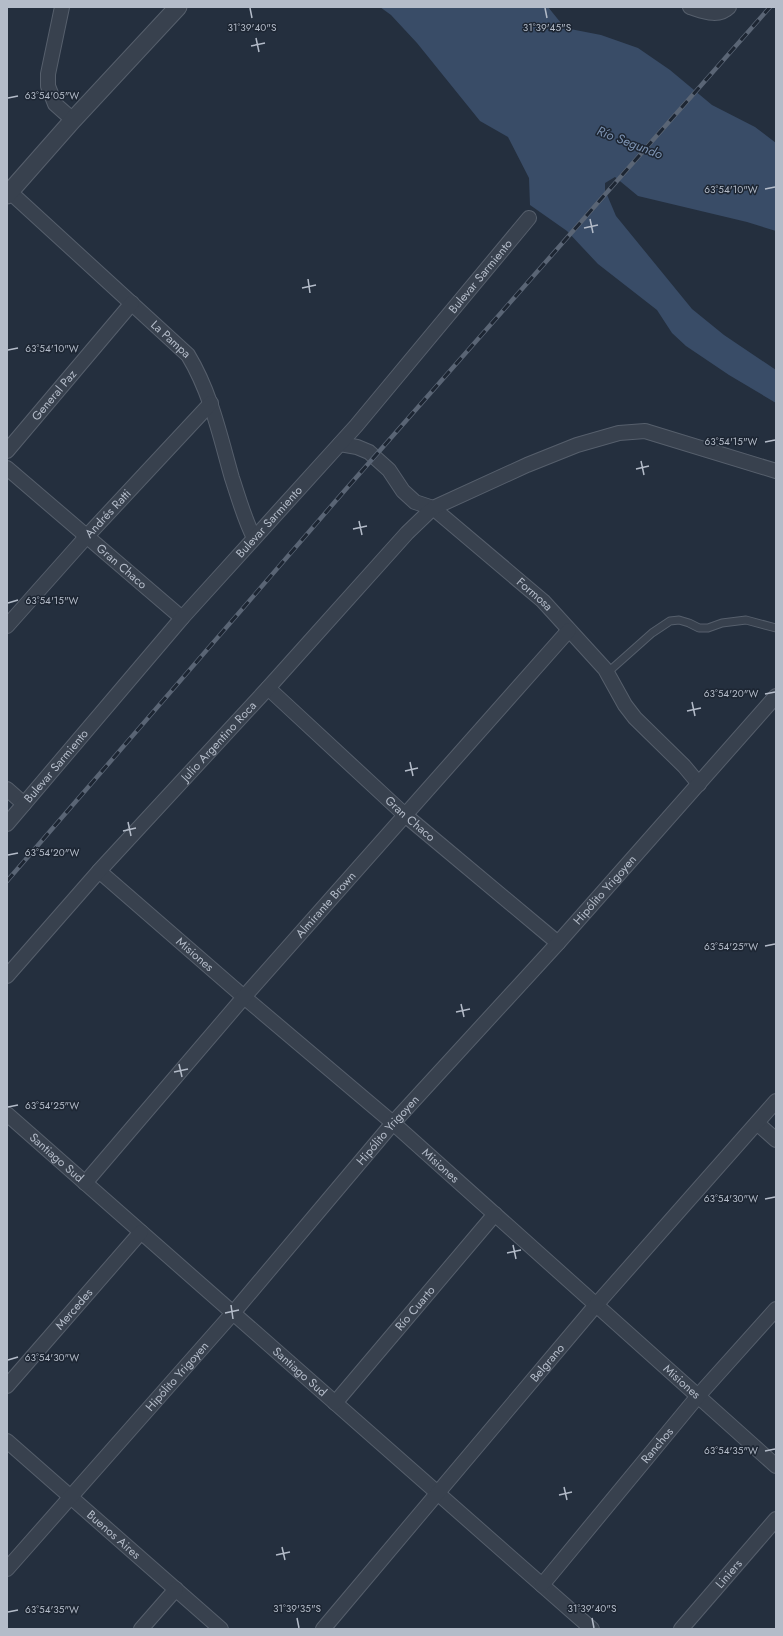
<svg xmlns="http://www.w3.org/2000/svg" width="783" height="1636" font-family="Jost,sans-serif">
	<style>
		.water { fill: #394c67 }
		.lines { fill: none; stroke-linecap: round; stroke-linejoin: round }
		.service-casing { stroke: #565f6c; stroke-width: 9 }
		.minor-casing { stroke: #565f6c; stroke-width: 16 }
		.tertiary-casing { stroke: #565f6c; stroke-width: 19 }
		.service { stroke: #38414e; stroke-width: 7 }
		.minor { stroke: #38414e; stroke-width: 14 }
		.tertiary { stroke: #38414e; stroke-width: 17 }
		.rail-casing { stroke: #5a6575; stroke-width: 4.5 }
		.rail { stroke: #1d2633; stroke-width: 3; stroke-dasharray: 9; stroke-linecap: butt }
		.ticks { fill: none; stroke: #b4bcc9; stroke-width: 1.5 }
		.labels { text-anchor: middle; stroke-width: 3; stroke-linejoin: round; paint-order: stroke }
		.street-label { font-size: 12px; fill: #b4bcc9; stroke: #1d2633 }
		.water-label { font-size: 13px; font-style: italic; fill: #7c92b1; stroke: #1d2633 }
		.ticks-label { font-size: 10px; text-anchor: middle; fill: #b4bcc9; stroke: #1d2633; stroke-width: 3; stroke-linejoin: round; paint-order: stroke }
	</style>
	<rect width="100%" height="100%" fill="#242f3e"/>
	<path class="water" d="M380,7H548L565,28L601,35L638,48L670,70L712,105L755,127L776,143V231L747,222L638,196L615,177L605,183V190L616,216L692,309L724,335L776,370V403L729,375L686,346L672,333L657,310L598,264L567,231L530,205L529,178L508,137L480,121L417,43L391,15Z"/>
	<g class="lines">
		<g class="service-casing">
			<path id="service" d="M607,673L652,633L670,621L679,620L689,623L699,628H708L722,623L746,620L776,628"/>
		</g>
		<g class="minor-casing">
			<g id="minor">
				<path d="M62,7L48,74V86L55,104L73,120"/>
				<path d="M690,7C703,11 718,18 729,7"/>
				<path id="s1" d="M10,192L188,355C211,393 220,436 232,478C239,499 244,518 254,538"/>
				<path id="s2" d="M340,444L357,447L369,452L389,470L403,491L415,502L433,508L543,601L605,669L625,705L635,718L684,766L699,784"/>
				<path id="s3" d="M7,451L132,303"/>
				<path id="s4" d="M7,468L182,618"/>
				<path id="s5" d="M7,626L87,536L211,403"/>
				<path id="s6" d="M268,688L405,815L558,943"/>
				<path d="M7,789L24,804"/>
				<path id="s7" d="M7,824L182,618L356,426L529,218"/>
				<path id="s8" d="M99,871L244,997L393,1123L776,1466"/>
				<path id="s9" d="M7,976L99,871L268,688L407,533L433,508L527,465L577,445L619,433L645,431L776,471"/>
				<path id="s10" d="M7,1114L592,1629"/>
				<path d="M757,1123L776,1140"/>
				<path id="s11" d="M85,1183L244,997L569,630"/>
				<path id="s12" d="M7,1386L141,1232"/>
				<path id="s13" d="M335,1403L495,1214"/>
				<path id="s14" d="M7,1441L221,1629"/>
				<path id="s15" d="M7,1569L233,1313L393,1123L558,943L776,696"/>
				<path id="s16" d="M542,1585L698,1396L776,1309"/>
				<path d="M141,1629L176,1589"/>
				<path id="s17" d="M323,1629L596,1305L776,1101"/>
				<path id="s18" d="M681,1629L776,1519"/>
			</g>
		</g>
		<g class="tertiary-casing">
			<path id="tertiary" d="M7,195L73,120L178,7"/>
		</g>
		<use href="#service" class="service"/>
		<use href="#minor" class="minor"/>
		<use href="#tertiary" class="tertiary"/>
		<g class="rail-casing">
			<path id="rail" d="M7,881L346,489L770,7"/>
		</g>
		<use href="#rail" class="rail"/>
	</g>
	<path class="ticks" d="M250,8L252,18M545,8L547,18M256,38L259,52M251,46L265,43M8,98L18,96M765,189L775,187M590,219L593,233M584,228L598,225M308,279L310,293M302,288L316,285M8,350L18,348M765,442L775,440M641,461L644,475M636,469L649,466M359,521L362,535M353,529L367,526M8,603L18,600M765,694L775,692M692,702L695,716M687,711L701,708M410,762L413,776M405,771L418,768M128,822L131,836M123,831L136,828M8,855L18,853M765,946L775,944M461,1004L464,1017M456,1012L470,1009M179,1064L182,1077M174,1072L188,1069M8,1107L18,1105M765,1199L775,1197M513,1245L516,1259M507,1253L521,1250M231,1305L233,1319M225,1313L239,1310M8,1360L18,1357M765,1451L775,1449M564,1487L567,1500M559,1495L572,1492M282,1547L285,1560M276,1555L290,1552M8,1612L18,1610M297,1618L299,1628M592,1618L594,1628"/>
	<g class="labels">
		<g class="street-label">
			<text dy="4" stroke="none"><textPath href="#s7" startOffset="724">Bulevar Sarmiento</textPath></text>
			<text dy="4" stroke="none"><textPath href="#s1" startOffset="218">La Pampa</textPath></text>
			<text dy="4" stroke="none"><textPath href="#s3" startOffset="73">General Paz</textPath></text>
			<text dy="4" stroke="none"><textPath href="#s5" startOffset="151">Andrés Ratti</textPath></text>
			<text dy="4" stroke="none"><textPath href="#s7" startOffset="400">Bulevar Sarmiento</textPath></text>
			<text dy="4" stroke="none"><textPath href="#s4" startOffset="151">Gran Chaco</textPath></text>
			<text dy="4" stroke="none"><textPath href="#s2" startOffset="251">Formosa</textPath></text>
			<text dy="4" stroke="none"><textPath href="#s9" startOffset="316">Julio Argentino Roca</textPath></text>
			<text dy="4" stroke="none"><textPath href="#s7" startOffset="76">Bulevar Sarmiento</textPath></text>
			<text dy="4" stroke="none"><textPath href="#s6" startOffset="193">Gran Chaco</textPath></text>
			<text dy="4" stroke="none"><textPath href="#s15" startOffset="905">Hipólito Yrigoyen</textPath></text>
			<text dy="4" stroke="none"><textPath href="#s11" startOffset="368">Almirante Brown</textPath></text>
			<text dy="4" stroke="none"><textPath href="#s8" startOffset="127">Misiones</textPath></text>
			<text dy="4" stroke="none"><textPath href="#s15" startOffset="581">Hipólito Yrigoyen</textPath></text>
			<text dy="4" stroke="none"><textPath href="#s10" startOffset="66">Santiago Sud</textPath></text>
			<text dy="4" stroke="none"><textPath href="#s8" startOffset="451">Misiones</textPath></text>
			<text dy="4" stroke="none"><textPath href="#s13" startOffset="124">Río Cuarto</textPath></text>
			<text dy="4" stroke="none"><textPath href="#s12" startOffset="102">Mercedes</textPath></text>
			<text dy="4" stroke="none"><textPath href="#s17" startOffset="348">Belgrano</textPath></text>
			<text dy="4" stroke="none"><textPath href="#s10" startOffset="390">Santiago Sud</textPath></text>
			<text dy="4" stroke="none"><textPath href="#s15" startOffset="257">Hipólito Yrigoyen</textPath></text>
			<text dy="4" stroke="none"><textPath href="#s8" startOffset="775">Misiones</textPath></text>
			<text dy="4" stroke="none"><textPath href="#s16" startOffset="181">Ranchos</textPath></text>
			<text dy="4" stroke="none"><textPath href="#s14" startOffset="142">Buenos Aires</textPath></text>
			<text dy="4" stroke="none"><textPath href="#s18" startOffset="73">Liniers</textPath></text>
		</g>
		<g class="water-label">
			<text transform="translate(630 142) rotate(21)" y="5">Río Segundo</text>
		</g>
	</g>
	<g class="ticks-label">
		<text x="252" y="31">31°39'40"S</text>
		<text x="547" y="31">31°39'45"S</text>
		<text x="52" y="99">63°54'05"W</text>
		<text x="731" y="193">63°54'10"W</text>
		<text x="52" y="352">63°54'10"W</text>
		<text x="731" y="445">63°54'15"W</text>
		<text x="52" y="604">63°54'15"W</text>
		<text x="731" y="697">63°54'20"W</text>
		<text x="52" y="856">63°54'20"W</text>
		<text x="731" y="950">63°54'25"W</text>
		<text x="52" y="1109">63°54'25"W</text>
		<text x="731" y="1202">63°54'30"W</text>
		<text x="52" y="1361">63°54'30"W</text>
		<text x="731" y="1454">63°54'35"W</text>
		<text x="297" y="1612">31°39'35"S</text>
		<text x="592" y="1612">31°39'40"S</text>
		<text x="52" y="1613">63°54'35"W</text>
	</g>
	<rect width="783" height="1636" fill="none" stroke="#b4bcc9" stroke-width="16"/>
</svg>
